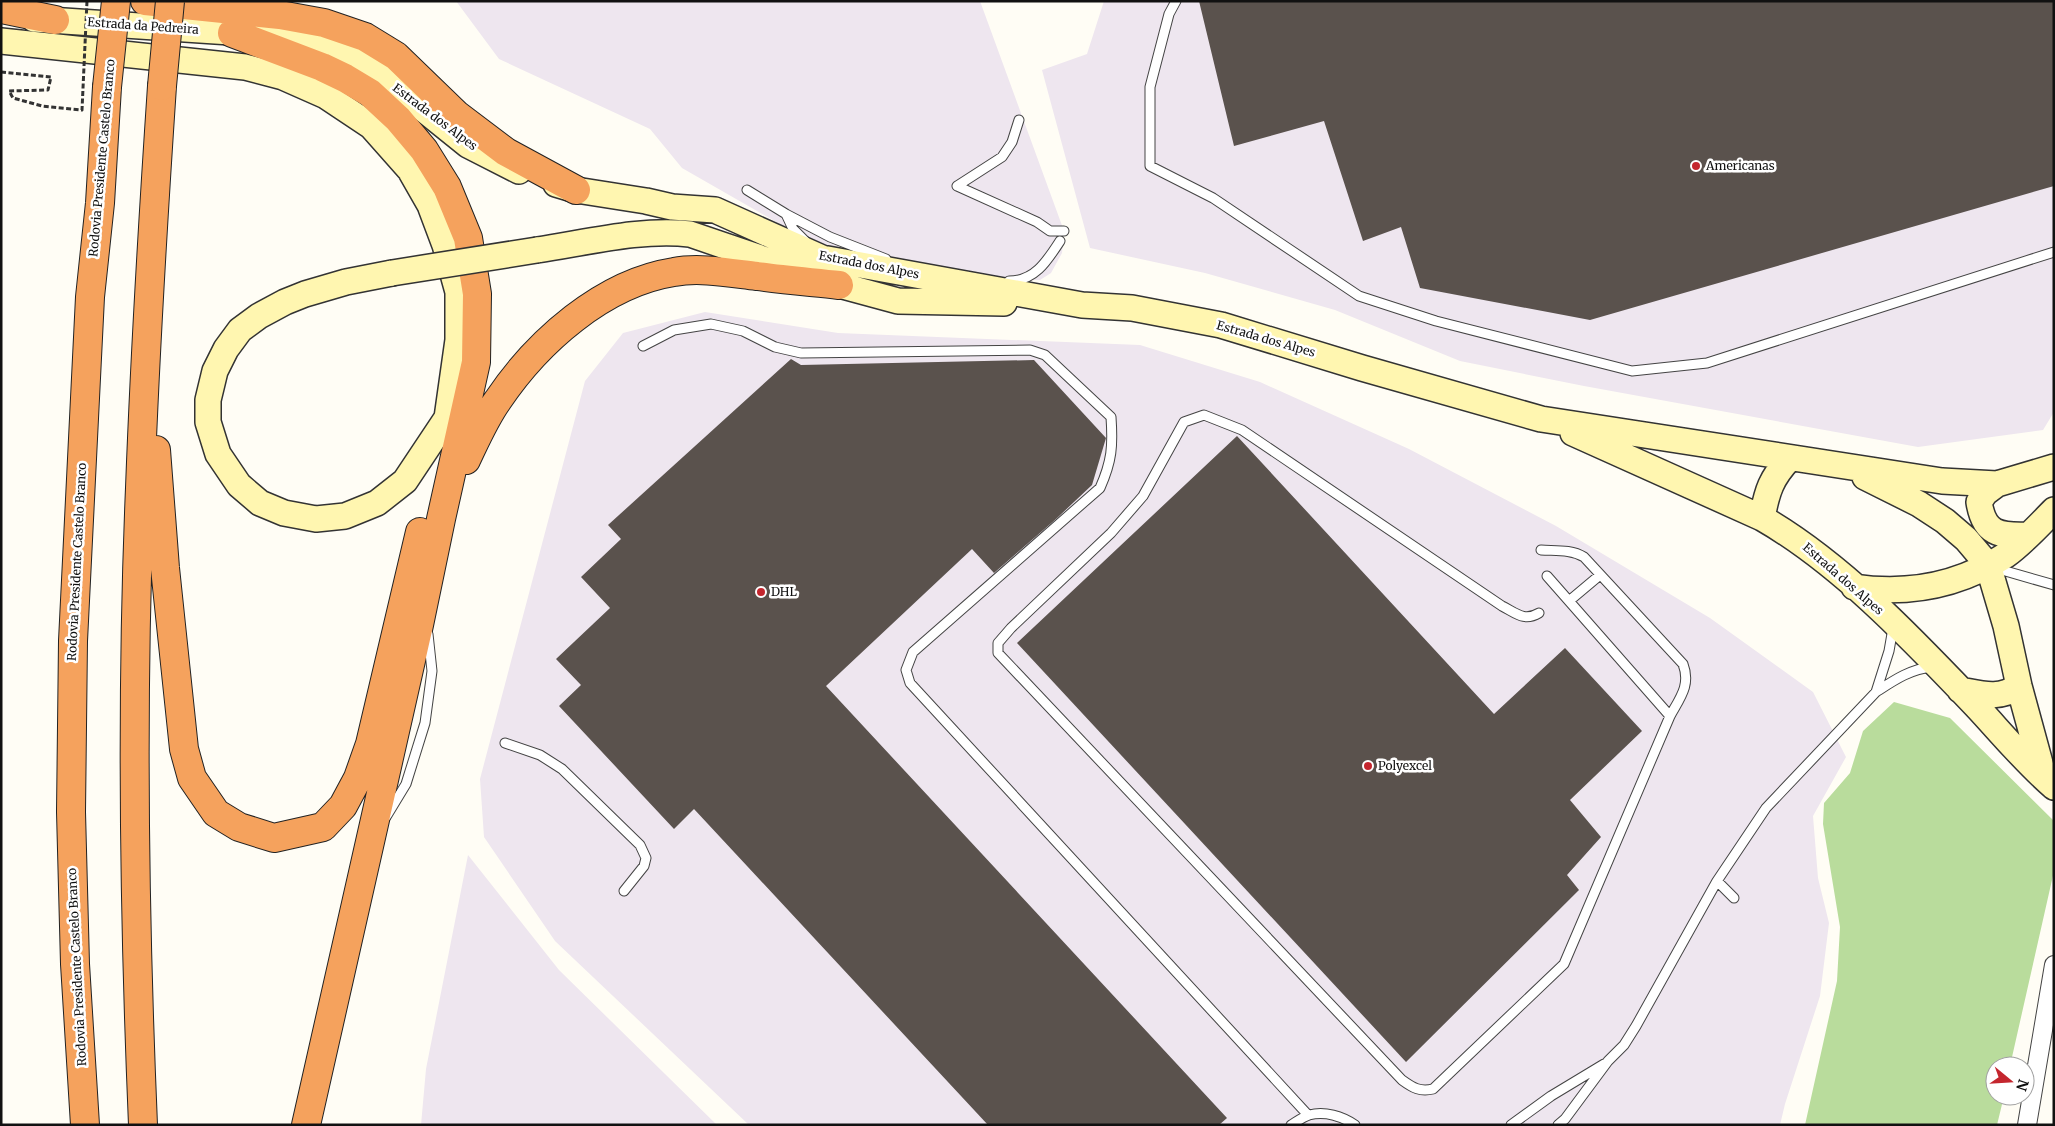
<svg xmlns="http://www.w3.org/2000/svg" width="2055" height="1126" font-family="Merriweather,serif">
	<style>
		.industrial { fill: #eee6ef }
		.forest { fill: #b9dc9c }
		.building { fill: #5a524d }
		.lines { fill: none; stroke-linecap: round; stroke-linejoin: round }
		.lane-casing { stroke: #444; stroke-width: 11 }
		.street-casing { stroke: #444; stroke-width: 20 }
		.secondary-casing { stroke: #333; stroke-width: 28 }
		.highway-casing { stroke: #222; stroke-width: 30 }
		.lane { stroke: #fff; stroke-width: 9 }
		.street { stroke: #fff; stroke-width: 18 }
		.secondary { stroke: #fff6b0; stroke-width: 25 }
		.highway { stroke: #f5a25d; stroke-width: 28 }
		.secondary-bridge-casing { stroke: #333; stroke-width: 28; stroke-linecap: butt }
		.highway-bridge-casing { stroke: #222; stroke-width: 30; stroke-linecap: butt }
		.path-bridge { stroke: #333; stroke-width: 3; stroke-dasharray: 5 2.5; stroke-linecap: butt }
		.secondary-bridge { stroke: #fff6b0; stroke-width: 25 }
		.highway-bridge { stroke: #f5a25d; stroke-width: 28 }
		.poi-dot { fill: #c4262e; stroke: #fff; stroke-width: 2 }
		.labels { text-anchor: middle; stroke-width: 5; stroke-linejoin: round; paint-order: stroke }
		.street-label { font-size: 12px; fill: #111; stroke: #fff }
		.poi-label { font-size: 12px; fill: #111; stroke: #fff; text-anchor: start }
	</style>
	<rect width="100%" height="100%" fill="#fffdf5"/>
	<path class="industrial" d="M456,1H980L1064,231L1062,253L1051,273L1040,280L932,281L832,254L682,168L650,129L499,59Z
		M1104,1H2054V412L2043,430L1918,447L1584,386L1460,361L1335,310L1205,273L1090,248L1042,70L1087,54Z
		M705,312L838,333L1140,345L1260,382L1409,449L1556,526L1710,618L1813,692L1846,757L1813,816L1818,878L1829,923L1820,996L1785,1104L1780,1125H749L555,941L484,837L480,779L585,381L623,333Z
		M468,855L559,970L717,1125H421L426,1069Z"/>
	<path class="forest" d="M1894,702L1950,718L2054,821V871L2010,1066H1995V1096H2004L1997,1125H1805L1837,981L1840,927L1823,824L1824,803L1850,773L1863,731Z"/>
	<path class="building" d="M1199,1H2054V186L1590,320L1420,288L1401,227L1363,241L1324,121L1234,146Z
		M791,359L801,365L1034,360L1106,438L1092,485L1056,519L994,573L972,549L826,686L1227,1118L1219,1125H988L694,809L674,829L559,706L581,685L556,659L610,608L581,577L621,539L608,525Z
		M1237,436L1494,714L1565,648L1642,731L1570,800L1601,837L1567,875L1579,890L1406,1062L1017,643Z"/>
	<g class="lines">
		<g class="lane-casing">
			<path id="lane" d="M1176,1L1169,14L1150,87V166L1213,198L1359,296L1436,321L1632,371L1707,363L2054,252
				M957,186L1037,222L1050,231H1064
				M957,186L1002,157L1012,142L1019,120
				M747,190L786,214L793,229L806,242
				M786,214L830,237L886,259
				M1009,281C1035,281 1047,261 1060,241
				M643,346L674,330L711,324L743,331L775,347L801,353L1030,350L1045,355L1111,417C1113,446 1112,461 1100,488L913,652L906,670L910,683L1308,1115
				M1995,568L2054,585
				M1547,576L1670,716
				M1569,601L1600,575
				M1539,613C1524,622 1516,613 1502,606L1242,430L1204,415L1184,422L1143,496L1111,533L1011,628L998,643V653L1402,1080C1413,1088 1420,1092 1433,1089L1564,964L1670,716C1680,698 1691,685 1683,664L1584,557C1571,549 1555,551 1541,550
				M1876,692L1889,651L1893,628
				M505,743L540,755L562,769L640,845L646,858L644,866L624,891
				M386,817L406,784L425,723L432,671L428,634
				M1717,881L1734,898
				M1291,1125C1296,1122 1303,1117 1309,1115C1325,1111 1342,1116 1355,1125
				M1511,1125L1551,1096L1604,1064
				M1558,1125L1565,1119L1608,1061L1624,1045L1636,1026L1717,881L1766,808L1876,692C1893,681 1910,669 1932,667"/>
		</g>
		<g class="street-casing">
			<path id="street" d="M2027,1125L2054,965"/>
		</g>
		<g class="secondary-casing">
			<path id="secondary" d="M34,19L276,35L316,43L353,58L381,75L468,145L519,171
				M1,41L245,67L283,77L326,96L371,126L410,170L430,205L445,245L458,292V340L447,418L405,481L377,503L345,516L316,519L284,513L260,503L239,485L218,454L208,422V400L215,371L226,349L240,330L259,316L285,302L305,294L346,282L392,273
				M556,184L576,190L646,201L672,207L715,210L822,258L1082,305L1132,308L1221,325L1362,368L1541,419L1942,481L1997,484L2054,467
				M537,250C585,243 642,228 690,234L839,285L898,301L1004,303
				M1573,433L1762,518C1842,564 1914,641 1978,708C2003,735 2026,763 2054,787
				M1865,477L1919,504L1945,521L1966,539L1988,565L2006,626L2019,686L2043,774
				M1997,484L1985,493L1979,502C1984,534 1999,536 2028,535
				M1762,518C1767,491 1771,478 1790,458
				M1854,587C1909,595 1959,586 2006,555C2023,543 2039,525 2054,510
				M1960,690C1982,694 1999,700 2019,686"/>
		</g>
		<g class="highway-casing">
			<path id="highway" d="M145,1L280,15L324,23L365,37L396,56L457,115L506,152L576,190
				M1,9L55,20
				M232,33L322,67L345,78L370,93L398,119L424,150L447,187L468,238L477,294L476,362L441,519L419,625L306,1125
				M156,450L165,568L184,749L192,778L216,813L239,827L274,838L323,827L343,806L358,778L370,744L420,532
				M466,460C476,439 485,418 498,400C537,342 603,283 674,272C700,267 731,273 757,276C784,280 812,282 839,285
				M85,1125L75,964L71,812L73,641L90,297L100,203L107,87
				M143,1125C134,913 131,700 140,488C145,354 153,220 162,86"/>
		</g>
		<use href="#lane" class="lane"/>
		<use href="#street" class="street"/>
		<use href="#secondary" class="secondary"/>
		<use href="#highway" class="highway"/>
		<g class="secondary-bridge-casing">
			<path id="secondary-bridge" d="M392,273L537,250"/>
		</g>
		<g class="highway-bridge-casing">
			<path id="highway-bridge" d="M162,86L170,1
				M107,87L116,1"/>
		</g>
		<path class="path-bridge" d="M1,72L51,77L48,90L9,91L13,98L42,106L82,110L87,1"/>
		<use href="#secondary-bridge" class="secondary-bridge"/>
		<use href="#highway-bridge" class="highway-bridge"/>
	</g>
	<g class="poi-dot">
		<circle cx="1696" cy="166" r="5"/>
		<circle cx="761" cy="592" r="5"/>
		<circle cx="1368" cy="766" r="5"/>
	</g>
	<g class="labels">
		<g class="street-label">
			<text transform="translate(143 26) rotate(4)" y="4">Estrada da Pedreira</text>
			<text transform="translate(435 117) rotate(37)" y="4">Estrada dos Alpes</text>
			<text transform="translate(102 158) rotate(-85)" y="4">Rodovia Presidente Castelo Branco</text>
			<text transform="translate(869 265) rotate(11)" y="4">Estrada dos Alpes</text>
			<text transform="translate(1266 339) rotate(16)" y="4">Estrada dos Alpes</text>
			<text transform="translate(77 562) rotate(-87)" y="4">Rodovia Presidente Castelo Branco</text>
			<text transform="translate(1843 579) rotate(41)" y="4">Estrada dos Alpes</text>
			<text transform="translate(77 967) rotate(-93)" y="4">Rodovia Presidente Castelo Branco</text>
		</g>
		<g class="poi-label">
			<text x="1706" y="170">Americanas</text>
			<text x="771" y="596">DHL</text>
			<text x="1378" y="770">Polyexcel</text>
		</g>
	</g>
	<rect width="2055" height="1126" fill="none" stroke="#111111" stroke-width="5"/>
	<g transform="translate(2010 1081) rotate(108)"><circle r="24" fill="#ffffff" stroke="#a0a0a0"/>
	<path d="M0-4L9 19L0 12L-9 19Z" fill="#c4262e"/>
	<text y="-8" font-size="14" font-weight="bold" text-anchor="middle" fill="#111111">N</text>
	</g>
</svg>
